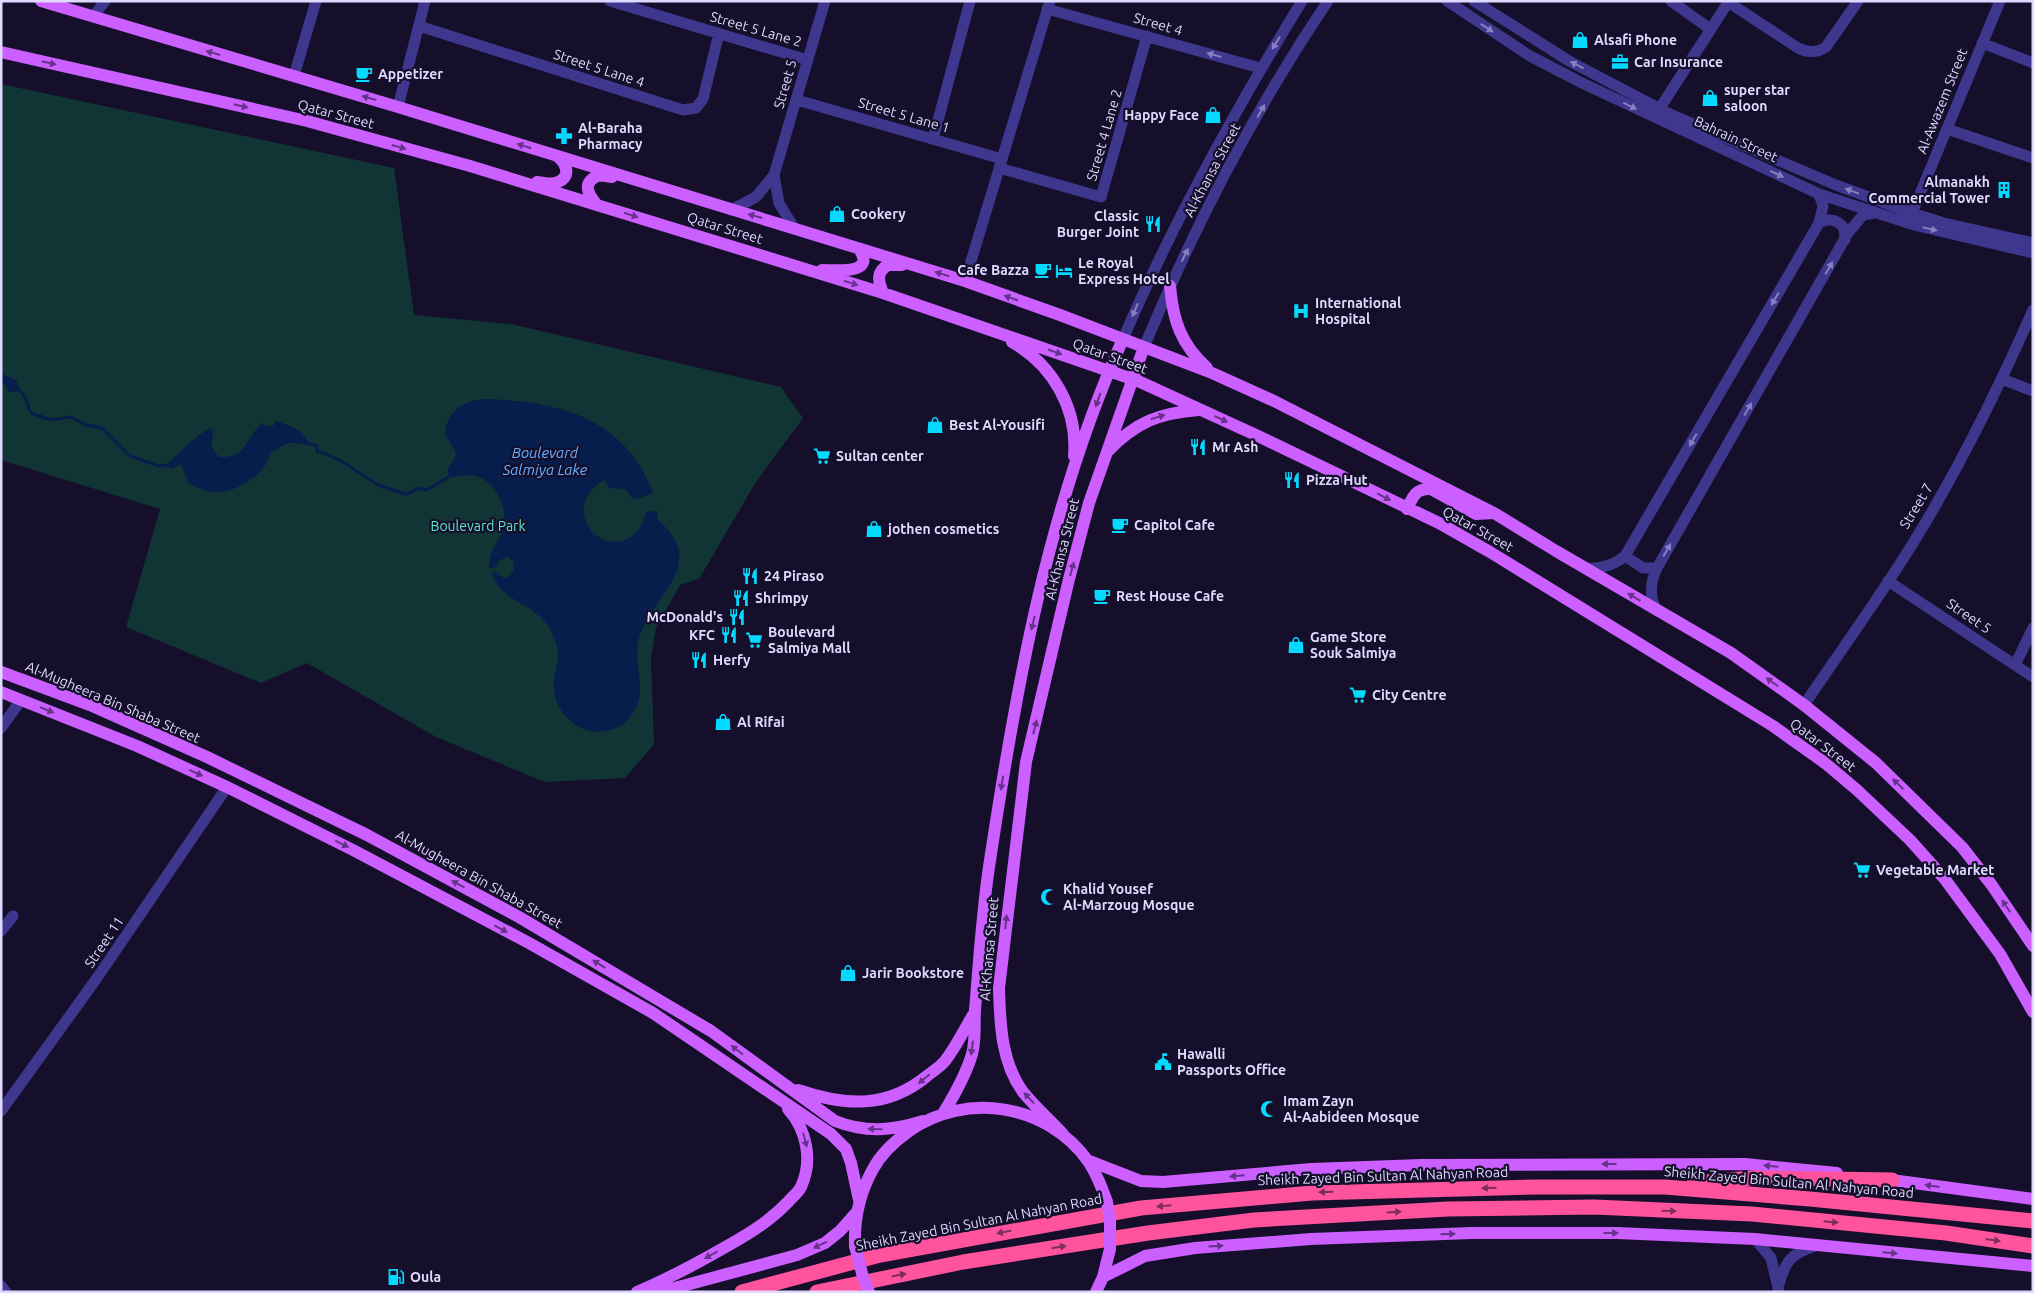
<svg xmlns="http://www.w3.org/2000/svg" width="2034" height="1293" font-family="Ubuntu,sans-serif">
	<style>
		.green { fill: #113535 }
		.water { fill: #071d4c }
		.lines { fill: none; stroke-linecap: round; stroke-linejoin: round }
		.stream { stroke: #071d4c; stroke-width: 3 }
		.minor { stroke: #3e378d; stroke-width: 11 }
		.major { stroke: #cb5fff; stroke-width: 12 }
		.highway { stroke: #ff539d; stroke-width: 15 }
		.major-bridge { stroke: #cb5fff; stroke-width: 12 }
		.oneway { fill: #867fc0 }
		.oneway2 { fill: #67338a }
		.oneway3 { fill: #7e2e5e }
		.labels { text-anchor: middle; stroke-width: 4.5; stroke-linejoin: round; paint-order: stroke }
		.street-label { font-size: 14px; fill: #dfd8ff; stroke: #150f2b }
		.poi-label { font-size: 14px; font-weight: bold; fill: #dfd8ff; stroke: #150f2b; text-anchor: start }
		.park-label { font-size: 14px; fill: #5be8cc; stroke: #150f2b }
		.water-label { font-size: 15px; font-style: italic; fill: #66b1ff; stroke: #150f2b }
	</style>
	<rect width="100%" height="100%" fill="#150f2b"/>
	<path class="green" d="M1,84L394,168L414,315L511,324L781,387L803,418L756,482L699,579L680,585L656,628L651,658L654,744L625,778L545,782L436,737L307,663L261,683L126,627L160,509L1,460Z"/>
	<path class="water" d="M3,371L4,375L16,380L20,391L7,392V387L3,383L1,385V372Z
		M486,399C558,401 626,418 653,493L634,500L625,489L609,488L605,479C598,484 587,492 585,502C575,541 634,563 646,512L658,511L657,519C711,565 652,594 639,638C631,667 652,692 629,718C624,724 618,728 610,730C599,733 587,732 577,726C562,717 552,699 554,681C555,672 558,664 558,655C557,647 555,640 552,633C539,603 501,604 492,573L497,572L503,578L510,576L514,569L513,561L508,557C502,559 497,560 497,567L489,568C489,550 498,544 503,529C509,509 496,481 475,476C468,474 459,477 452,477L448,474V468L456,456C455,445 448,443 446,435C445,431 446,427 447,423C454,406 469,400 486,399Z
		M276,421C293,427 300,428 310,444L307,445C285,440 287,443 269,454C269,471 237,492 221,492C212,493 198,489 191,484C185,480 185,470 180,464L172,469L166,467L165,465C182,453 192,436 211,428C217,439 205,442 219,457C248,459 245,436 263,423L266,426H273Z"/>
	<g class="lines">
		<path class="stream" d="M20,391L24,395L31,413L51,420L71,417L86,425L102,428L130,456L159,466L165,465
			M310,444L317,446V451L324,453L343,462L378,485L405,494L412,492L417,488L427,490L450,476"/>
		<path class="minor" d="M610,1L808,60
			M1447,1L1530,56L1582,83L1819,194L1914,225L2033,253
			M1474,1L1569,61L1670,114L1763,154L1836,185L1912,213L1944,223L2033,243
			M1671,1L1710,29
			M1728,2L1798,48C1808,53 1817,53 1826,47L1858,1
			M1047,9L1260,68
			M93,17L105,1
			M419,26L683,110L696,108L703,99L719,33
			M1982,43L2033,63
			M294,76L316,1
			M797,100L1002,159
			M398,107L425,1
			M1660,108L1729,1
			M1947,129L2033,158
			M933,139L970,1
			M999,168L1101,197L1147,36
			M774,175L779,203L794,228
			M731,210L756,197L774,175L825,1
			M1912,213L2000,1
			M1819,223C1829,218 1837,219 1844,228L1845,240
			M965,281L1050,1
			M1123,339C1173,222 1235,110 1302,1
			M1144,347C1194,227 1255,109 1328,1
			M2002,379L2033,391
			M1625,556L1643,568H1657
			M1585,568C1600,569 1613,566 1625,556L1819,223L1823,206L1819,194
			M1888,581L2033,677
			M1657,611C1649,596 1650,583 1657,568L1848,233L1863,215L1874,213
			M2015,665L2033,628
			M1804,705C1848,640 1895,576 1934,508C1971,444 2003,378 2033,310
			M1,728L21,700
			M1,931L13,916
			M1,1111L97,978L227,787
			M1755,1239L1771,1258L1779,1292
			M1779,1284C1786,1260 1791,1254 1815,1246
			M1,1286L6,1292"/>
		<path class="major" d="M41,1L398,107L965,281L1060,315L1212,373L1274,401L1494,513L1556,551L1731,653L1804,705L1876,763L1962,847L1991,884L2033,946
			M1,52L307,121L470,166L763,256L883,293L1138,381L1258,436L1439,523L1490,552L1773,726L1825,763L1857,790L1910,840L1944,878L2000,954L2033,1012
			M537,182C544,183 552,185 558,182C572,176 566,163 557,156
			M597,205C588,194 581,183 599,175L612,177
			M822,270C836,270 877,275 859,249
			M1170,286C1173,321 1181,344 1207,368
			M883,293C878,281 876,272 888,265H902
			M1012,342C1053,365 1078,409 1074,456
			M1108,451C1136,422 1159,413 1199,410
			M1407,509C1413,496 1416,488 1431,489L1476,514L1494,513
			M1,672L90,705L207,757L367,835L519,917L711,1031L835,1121C866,1133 891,1131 923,1121
			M1,692L137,746L227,787L353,850L529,943L653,1013L831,1134L846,1149L851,1163L859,1200
			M798,1090C845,1106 887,1109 927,1076C933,1071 940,1067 945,1061C956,1047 964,1030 973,1015
			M944,1112C955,1094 966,1075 972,1054C976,1041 974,1024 975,1010C979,963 982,914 989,867C1016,687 1048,505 1123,339
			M1063,1134C1050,1120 1035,1107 1023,1092C1001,1062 1000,1023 999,988L1026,762L1069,579L1089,503L1144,347
			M1087,1160L1141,1181L1163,1182L1311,1169L1421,1165L1745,1164L1837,1173
			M1884,1179L2033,1199
			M855,1246C854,1219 859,1194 873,1169C881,1154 895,1141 909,1131C966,1091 1047,1104 1088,1161C1097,1174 1102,1188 1107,1202
			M1103,1277L1145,1256L1195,1248L1311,1239L1471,1233H1617L1755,1239L2033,1266
			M637,1292C663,1281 688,1268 713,1254C740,1239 766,1225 788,1202C792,1197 798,1193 801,1187C813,1161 807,1130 788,1109
			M660,1292L797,1255L825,1243L840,1231L856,1213
			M1096,1292L1103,1277L1110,1249"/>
		<path class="highway" d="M1694,1183L1752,1178L1892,1180
			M742,1292L880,1255L1141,1208L1312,1193L1537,1187H1665L1810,1199L2033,1221
			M817,1292L963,1262L1148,1233L1254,1220L1448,1209L1594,1207L1752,1214L1946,1233L2033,1246"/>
		<path class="major-bridge" d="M1107,1202L1110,1220V1249
			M855,1246L863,1277L869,1292"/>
	</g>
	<defs><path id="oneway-solid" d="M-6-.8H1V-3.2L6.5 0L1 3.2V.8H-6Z" transform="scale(1.25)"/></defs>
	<g class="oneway">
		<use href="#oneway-solid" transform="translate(1487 28) rotate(33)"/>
		<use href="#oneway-solid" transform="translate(1276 43) rotate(122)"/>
		<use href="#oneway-solid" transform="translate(1214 55) rotate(-164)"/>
		<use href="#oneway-solid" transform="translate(1577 65) rotate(-153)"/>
		<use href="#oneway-solid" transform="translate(1630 106) rotate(26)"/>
		<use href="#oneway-solid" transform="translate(1261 111) rotate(-61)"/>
		<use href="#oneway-solid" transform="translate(1777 174) rotate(25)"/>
		<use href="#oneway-solid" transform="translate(1852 191) rotate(-160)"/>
		<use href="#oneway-solid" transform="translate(1930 229) rotate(13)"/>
		<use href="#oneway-solid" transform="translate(1185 255) rotate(-63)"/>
		<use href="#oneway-solid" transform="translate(1829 268) rotate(-60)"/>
		<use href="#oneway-solid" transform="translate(1775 299) rotate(120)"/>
		<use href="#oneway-solid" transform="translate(1135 310) rotate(113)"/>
		<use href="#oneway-solid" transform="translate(1748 409) rotate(-60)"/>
		<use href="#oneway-solid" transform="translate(1693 440) rotate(120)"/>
		<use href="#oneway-solid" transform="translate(1667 550) rotate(-60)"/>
	</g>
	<g class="oneway2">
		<use href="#oneway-solid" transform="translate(213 53) rotate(-164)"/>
		<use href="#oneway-solid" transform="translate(49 63) rotate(13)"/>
		<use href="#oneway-solid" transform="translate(369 98) rotate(-164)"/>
		<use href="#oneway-solid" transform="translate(241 106) rotate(13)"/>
		<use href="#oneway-solid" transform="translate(524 146) rotate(-163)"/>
		<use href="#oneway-solid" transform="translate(399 147) rotate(16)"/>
		<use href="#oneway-solid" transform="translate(631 215) rotate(17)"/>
		<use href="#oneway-solid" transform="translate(755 216) rotate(-164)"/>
		<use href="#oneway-solid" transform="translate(942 274) rotate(-163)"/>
		<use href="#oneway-solid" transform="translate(851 283) rotate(17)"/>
		<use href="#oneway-solid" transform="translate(1011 298) rotate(-161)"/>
		<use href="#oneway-solid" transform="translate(1055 352) rotate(19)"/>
		<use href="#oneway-solid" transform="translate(1098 400) rotate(110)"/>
		<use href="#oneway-solid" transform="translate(1158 417) rotate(-18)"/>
		<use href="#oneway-solid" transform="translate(1221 419) rotate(25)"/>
		<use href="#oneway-solid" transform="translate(1384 497) rotate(28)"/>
		<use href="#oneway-solid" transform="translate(1072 569) rotate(-75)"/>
		<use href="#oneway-solid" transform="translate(1634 597) rotate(-149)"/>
		<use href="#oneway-solid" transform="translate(1033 623) rotate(103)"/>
		<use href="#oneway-solid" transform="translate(1772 682) rotate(-145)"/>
		<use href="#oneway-solid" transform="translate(47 710) rotate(22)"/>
		<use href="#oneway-solid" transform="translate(1035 727) rotate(-76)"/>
		<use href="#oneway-solid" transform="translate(196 773) rotate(24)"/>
		<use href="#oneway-solid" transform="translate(1002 783) rotate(99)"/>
		<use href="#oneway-solid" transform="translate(1898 784) rotate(-136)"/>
		<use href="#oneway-solid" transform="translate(342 844) rotate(26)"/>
		<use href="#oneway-solid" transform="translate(458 884) rotate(-152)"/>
		<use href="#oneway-solid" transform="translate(2006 906) rotate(-124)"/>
		<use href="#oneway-solid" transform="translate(1006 922) rotate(-84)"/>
		<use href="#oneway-solid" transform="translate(501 929) rotate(28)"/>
		<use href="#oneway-solid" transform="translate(599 964) rotate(-149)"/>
		<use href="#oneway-solid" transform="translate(972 1048) rotate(98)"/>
		<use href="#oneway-solid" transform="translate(737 1050) rotate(-143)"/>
		<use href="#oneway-solid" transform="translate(924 1079) rotate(140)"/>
		<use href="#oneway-solid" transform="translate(1029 1098) rotate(-133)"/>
		<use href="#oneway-solid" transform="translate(875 1129) rotate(-178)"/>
		<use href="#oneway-solid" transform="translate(805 1140) rotate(76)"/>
		<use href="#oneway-solid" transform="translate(1609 1164) rotate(180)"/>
		<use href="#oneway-solid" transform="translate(1771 1166) rotate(-175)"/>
		<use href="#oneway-solid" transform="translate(1237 1176) rotate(175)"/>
		<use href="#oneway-solid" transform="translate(1932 1186) rotate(-172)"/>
		<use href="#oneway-solid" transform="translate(1611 1233)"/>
		<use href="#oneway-solid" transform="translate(1448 1234) rotate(-2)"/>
		<use href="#oneway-solid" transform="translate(820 1245) rotate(154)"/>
		<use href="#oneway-solid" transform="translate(1216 1246) rotate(-4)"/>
		<use href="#oneway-solid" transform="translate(1890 1253) rotate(5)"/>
		<use href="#oneway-solid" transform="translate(711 1255) rotate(151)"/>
	</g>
	<g class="oneway3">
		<use href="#oneway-solid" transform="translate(1489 1188) rotate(178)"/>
		<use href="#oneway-solid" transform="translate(1326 1192) rotate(178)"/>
		<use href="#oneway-solid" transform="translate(1164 1206) rotate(175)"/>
		<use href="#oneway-solid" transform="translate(1669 1211) rotate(2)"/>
		<use href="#oneway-solid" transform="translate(1394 1212) rotate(-3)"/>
		<use href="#oneway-solid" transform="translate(1831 1222) rotate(6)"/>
		<use href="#oneway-solid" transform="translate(1004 1232) rotate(169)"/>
		<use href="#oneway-solid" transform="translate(1993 1240) rotate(8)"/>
		<use href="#oneway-solid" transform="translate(1059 1247) rotate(-9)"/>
		<use href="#oneway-solid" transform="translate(899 1275) rotate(-11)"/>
	</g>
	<defs>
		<g id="shop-bare" transform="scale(1.35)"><path d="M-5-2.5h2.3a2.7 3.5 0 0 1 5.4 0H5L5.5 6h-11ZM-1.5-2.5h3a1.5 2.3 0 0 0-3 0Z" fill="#04daff" stroke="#150f2b" stroke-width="2.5" paint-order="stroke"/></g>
		<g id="office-bare" transform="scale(1.35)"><path d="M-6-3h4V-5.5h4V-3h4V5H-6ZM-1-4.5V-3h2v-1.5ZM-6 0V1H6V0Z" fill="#04daff" stroke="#150f2b" stroke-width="2.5" paint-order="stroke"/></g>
		<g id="cafe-bare" transform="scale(1.35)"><path d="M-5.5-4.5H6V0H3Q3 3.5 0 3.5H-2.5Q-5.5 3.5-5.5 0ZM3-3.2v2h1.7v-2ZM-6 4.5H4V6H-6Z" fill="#04daff" stroke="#150f2b" stroke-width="2.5" paint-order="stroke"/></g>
		<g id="pharmacy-bare" transform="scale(1.35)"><path d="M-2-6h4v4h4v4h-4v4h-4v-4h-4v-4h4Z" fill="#04daff" stroke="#150f2b" stroke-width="2.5" paint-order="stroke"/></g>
		<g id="building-bare" transform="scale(1.35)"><path d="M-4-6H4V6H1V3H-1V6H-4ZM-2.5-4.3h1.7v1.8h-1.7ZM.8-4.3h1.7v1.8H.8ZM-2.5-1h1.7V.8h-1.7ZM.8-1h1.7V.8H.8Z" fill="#04daff" stroke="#150f2b" stroke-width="2.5" paint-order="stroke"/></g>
		<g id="restaurant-bare" transform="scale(1.35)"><path d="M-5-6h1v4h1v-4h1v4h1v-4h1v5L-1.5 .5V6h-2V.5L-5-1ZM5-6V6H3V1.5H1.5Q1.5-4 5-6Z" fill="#04daff" stroke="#150f2b" stroke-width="2.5" paint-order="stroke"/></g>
		<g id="hotel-bare" transform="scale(1.35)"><path d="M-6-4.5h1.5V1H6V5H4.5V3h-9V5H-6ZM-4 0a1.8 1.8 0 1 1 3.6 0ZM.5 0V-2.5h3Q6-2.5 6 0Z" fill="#04daff" stroke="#150f2b" stroke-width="2.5" paint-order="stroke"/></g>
		<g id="hospital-bare" transform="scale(1.35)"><path d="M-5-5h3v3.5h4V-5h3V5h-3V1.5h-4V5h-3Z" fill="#04daff" stroke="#150f2b" stroke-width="2.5" paint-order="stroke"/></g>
		<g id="supermarket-bare" transform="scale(1.35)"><path d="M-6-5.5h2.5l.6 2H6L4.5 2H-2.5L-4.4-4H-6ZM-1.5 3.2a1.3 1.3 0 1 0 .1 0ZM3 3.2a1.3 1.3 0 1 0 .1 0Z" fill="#04daff" stroke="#150f2b" stroke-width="2.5" paint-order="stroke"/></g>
		<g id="mosque-bare" transform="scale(1.35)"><path d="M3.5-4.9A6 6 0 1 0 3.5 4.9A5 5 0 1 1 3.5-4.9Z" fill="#04daff" stroke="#150f2b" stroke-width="2.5" paint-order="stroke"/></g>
		<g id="civic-bare" transform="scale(1.35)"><path d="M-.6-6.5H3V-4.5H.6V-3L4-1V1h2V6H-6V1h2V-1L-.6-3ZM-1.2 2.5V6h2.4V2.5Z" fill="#04daff" stroke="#150f2b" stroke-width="2.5" paint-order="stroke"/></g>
		<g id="fuel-bare" transform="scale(1.35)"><path d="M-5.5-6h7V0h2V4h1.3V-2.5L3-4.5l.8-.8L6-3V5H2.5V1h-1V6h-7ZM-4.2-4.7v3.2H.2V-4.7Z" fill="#04daff" stroke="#150f2b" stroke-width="2.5" paint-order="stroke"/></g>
	</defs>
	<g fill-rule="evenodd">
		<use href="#shop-bare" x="1580" y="40"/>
		<use href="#office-bare" x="1620" y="62"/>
		<use href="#cafe-bare" x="364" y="74"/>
		<use href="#shop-bare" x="1710" y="98"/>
		<use href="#shop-bare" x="1213" y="115"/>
		<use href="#pharmacy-bare" x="564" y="136"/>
		<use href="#building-bare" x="2004" y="190"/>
		<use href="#shop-bare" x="837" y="214"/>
		<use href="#restaurant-bare" x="1153" y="224"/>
		<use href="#cafe-bare" x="1043" y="270"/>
		<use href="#hotel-bare" x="1064" y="271"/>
		<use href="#hospital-bare" x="1301" y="311"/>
		<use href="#shop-bare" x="935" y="425"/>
		<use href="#restaurant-bare" x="1198" y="447"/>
		<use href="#supermarket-bare" x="822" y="456"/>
		<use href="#restaurant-bare" x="1292" y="480"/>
		<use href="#cafe-bare" x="1120" y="525"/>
		<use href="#shop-bare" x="874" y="529"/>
		<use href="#restaurant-bare" x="750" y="576"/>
		<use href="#cafe-bare" x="1102" y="596"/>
		<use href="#restaurant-bare" x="741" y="598"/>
		<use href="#restaurant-bare" x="737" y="617"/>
		<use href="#restaurant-bare" x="729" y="635"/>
		<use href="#supermarket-bare" x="754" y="640"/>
		<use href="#shop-bare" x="1296" y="645"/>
		<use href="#restaurant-bare" x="699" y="660"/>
		<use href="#supermarket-bare" x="1358" y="695"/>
		<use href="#shop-bare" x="723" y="722"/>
		<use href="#supermarket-bare" x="1862" y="870"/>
		<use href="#mosque-bare" x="1049" y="897"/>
		<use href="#shop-bare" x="848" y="973"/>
		<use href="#civic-bare" x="1163" y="1062"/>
		<use href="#mosque-bare" x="1269" y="1109"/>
		<use href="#fuel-bare" x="396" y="1277"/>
	</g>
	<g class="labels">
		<g class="street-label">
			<text transform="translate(1158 24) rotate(16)" y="5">Street 4</text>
			<text transform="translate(756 29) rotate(16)" y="5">Street 5 Lane 2</text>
			<text transform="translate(599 68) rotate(18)" y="5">Street 5 Lane 4</text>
			<text transform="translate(785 84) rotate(-74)" y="5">Street 5</text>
			<text transform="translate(1942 101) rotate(-68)" y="5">Al-Awazem Street</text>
			<text transform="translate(336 114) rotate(15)" y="5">Qatar Street</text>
			<text transform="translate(904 115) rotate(16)" y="5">Street 5 Lane 1</text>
			<text transform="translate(1104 135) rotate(-74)" y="5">Street 4 Lane 2</text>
			<text transform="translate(1736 139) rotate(25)" y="5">Bahrain Street</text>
			<text transform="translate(1212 170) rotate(-62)" y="5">Al-Khansa Street</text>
			<text transform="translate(725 228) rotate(17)" y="5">Qatar Street</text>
			<text transform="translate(1110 356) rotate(20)" y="5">Qatar Street</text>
			<text transform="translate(1916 506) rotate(-59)" y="5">Street 7</text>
			<text transform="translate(1478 529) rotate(29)" y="5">Qatar Street</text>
			<text transform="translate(1062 549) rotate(-76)" y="5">Al-Khansa Street</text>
			<text transform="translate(1969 616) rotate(34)" y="5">Street 5</text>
			<text transform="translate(113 702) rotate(23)" y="5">Al-Mugheera Bin Shaba Street</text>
			<text transform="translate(1823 745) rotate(37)" y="5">Qatar Street</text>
			<text transform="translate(479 879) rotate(29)" y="5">Al-Mugheera Bin Shaba Street</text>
			<text transform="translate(104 942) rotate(-56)" y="5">Street 11</text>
			<text transform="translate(989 949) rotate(-85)" y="5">Al-Khansa Street</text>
			<text transform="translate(1383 1176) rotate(-2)" y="5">Sheikh Zayed Bin Sultan Al Nahyan Road</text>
			<text transform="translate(1789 1182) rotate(5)" y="5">Sheikh Zayed Bin Sultan Al Nahyan Road</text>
			<text transform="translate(979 1222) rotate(-11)" y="5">Sheikh Zayed Bin Sultan Al Nahyan Road</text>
		</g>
		<g class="poi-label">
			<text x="1594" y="45">Alsafi Phone</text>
			<text x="1634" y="67">Car Insurance</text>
			<text x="378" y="79">Appetizer</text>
			<text x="1724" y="95">super star<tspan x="1724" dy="16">saloon</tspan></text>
			<text x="1199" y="120" text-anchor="end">Happy Face</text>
			<text x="578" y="133">Al-Baraha<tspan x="578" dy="16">Pharmacy</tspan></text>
			<text x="1990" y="187" text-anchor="end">Almanakh<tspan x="1990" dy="16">Commercial Tower</tspan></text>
			<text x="851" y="219">Cookery</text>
			<text x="1139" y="221" text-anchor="end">Classic<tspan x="1139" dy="16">Burger Joint</tspan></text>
			<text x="1078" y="268">Le Royal<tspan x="1078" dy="16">Express Hotel</tspan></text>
			<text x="1029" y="275" text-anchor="end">Cafe Bazza</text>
			<text x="1315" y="308">International<tspan x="1315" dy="16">Hospital</tspan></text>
			<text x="949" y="430">Best Al-Yousifi</text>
			<text x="1212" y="452">Mr Ash</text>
			<text x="836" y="461">Sultan center</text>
			<text x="1306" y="485">Pizza Hut</text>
			<text x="1134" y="530">Capitol Cafe</text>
			<text x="888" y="534">jothen cosmetics</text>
			<text x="764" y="581">24 Piraso</text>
			<text x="1116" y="601">Rest House Cafe</text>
			<text x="755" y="603">Shrimpy</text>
			<text x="723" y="622" text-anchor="end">McDonald's</text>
			<text x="768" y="637">Boulevard<tspan x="768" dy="16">Salmiya Mall</tspan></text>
			<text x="715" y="640" text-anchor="end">KFC</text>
			<text x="1310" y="642">Game Store<tspan x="1310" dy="16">Souk Salmiya</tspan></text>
			<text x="713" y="665">Herfy</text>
			<text x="1372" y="700">City Centre</text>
			<text x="737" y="727">Al Rifai</text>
			<text x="1876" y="875">Vegetable Market</text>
			<text x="1063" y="894">Khalid Yousef<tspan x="1063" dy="16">Al-Marzoug Mosque</tspan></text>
			<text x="862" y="978">Jarir Bookstore</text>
			<text x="1177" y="1059">Hawalli<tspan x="1177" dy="16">Passports Office</tspan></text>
			<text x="1283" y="1106">Imam Zayn<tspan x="1283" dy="16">Al-Aabideen Mosque</tspan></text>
			<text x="410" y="1282">Oula</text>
		</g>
		<g class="park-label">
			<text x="478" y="531">Boulevard Park</text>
		</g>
		<g class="water-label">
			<text x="545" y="458">Boulevard<tspan x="545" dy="17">Salmiya Lake</tspan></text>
		</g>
	</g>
	<rect width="2034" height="1293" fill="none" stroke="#dfd8ff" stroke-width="5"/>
</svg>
